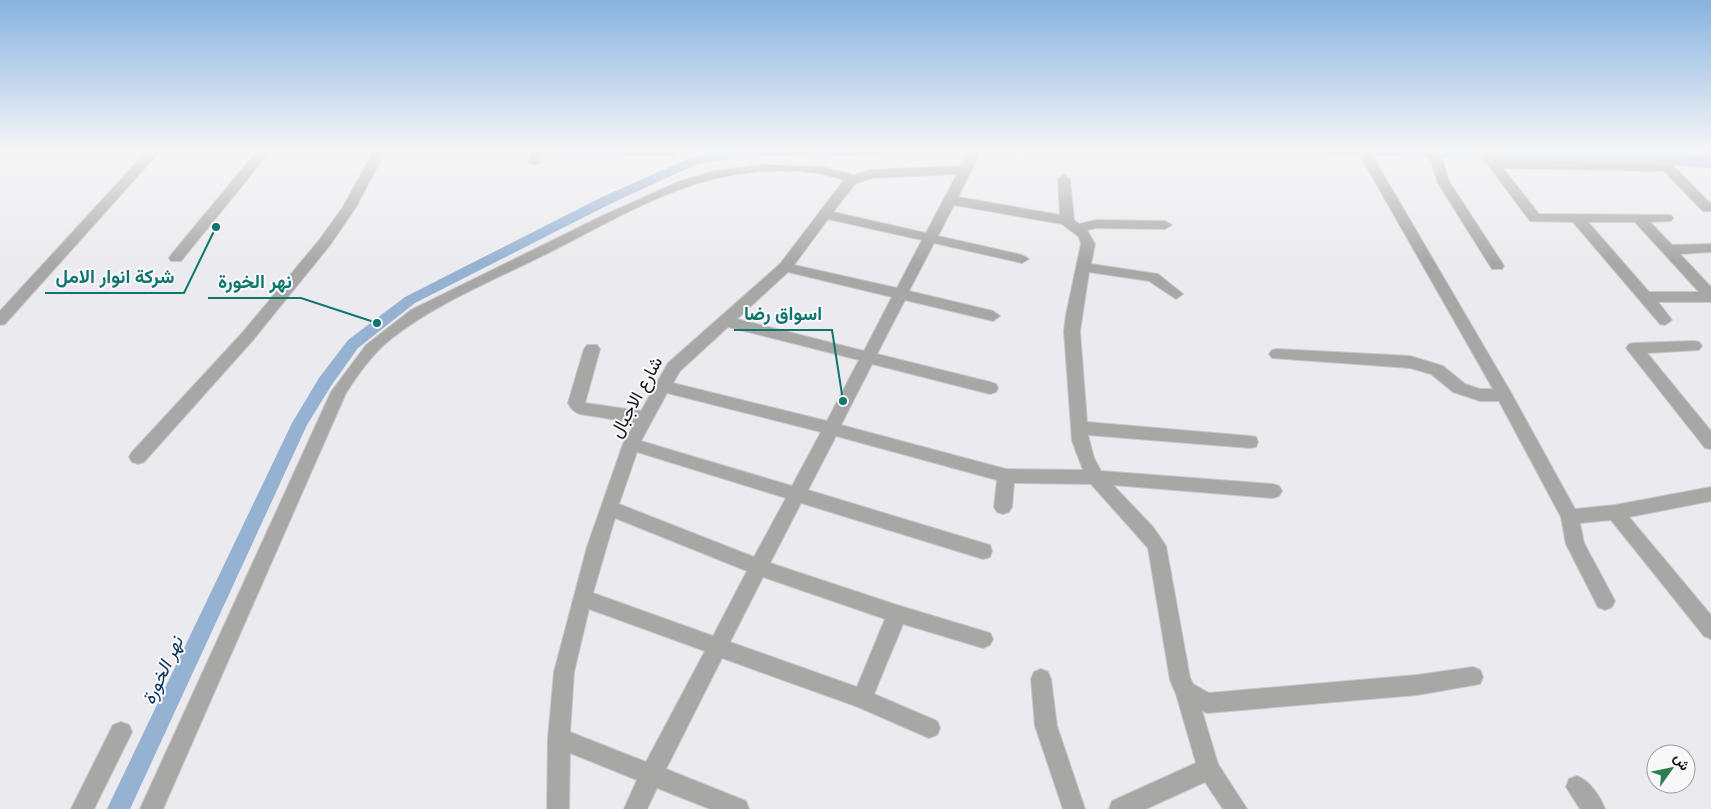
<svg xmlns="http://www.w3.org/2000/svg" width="1711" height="809" font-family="'Playfair Display',Vazirmatn,serif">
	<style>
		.water { fill: #96b2d3 }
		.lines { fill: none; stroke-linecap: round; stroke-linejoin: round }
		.canal { fill: #96b2d3; fill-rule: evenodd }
		.minor-casing { stroke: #c8c7cb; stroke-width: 2 }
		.minor { fill: #a7a7a6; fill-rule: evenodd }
		.wall { fill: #a69dbf }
		.labels { text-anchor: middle; stroke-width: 4; stroke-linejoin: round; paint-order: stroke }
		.street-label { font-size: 18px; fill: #131214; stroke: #f8f8fb }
		.water-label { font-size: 19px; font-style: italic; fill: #08335d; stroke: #f8f8fb }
		.leader { fill: none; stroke: #0f766e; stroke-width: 2 }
		.callout-dot { fill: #0f766e; stroke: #f8f8fb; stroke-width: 2 }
		.callout-label { font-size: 19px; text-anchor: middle; font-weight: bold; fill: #0f766e; stroke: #f8f8fb; stroke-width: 4; stroke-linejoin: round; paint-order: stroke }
	</style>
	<rect width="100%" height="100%" fill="#ebeaee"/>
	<path class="water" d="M1002,150L812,157L791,151L792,150Z
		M1140,150H1620L1711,156V168L1629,162Z"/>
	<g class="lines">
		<path class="canal" d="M732,150L818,151L812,155L739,157L697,164L612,203L415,303L358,348L331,386L307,425L130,809H107L292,423L319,378L348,340L405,297L602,197L690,158Z"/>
		<g class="minor-casing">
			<path id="minor" d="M148,150H161L5,324L0,325V311Z
				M258,150H271L181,261H171L169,258L171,255Z
				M374,150H386L356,207L330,245L253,340L144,462L138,464L132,462L129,457L132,452L243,332L320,239L343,207Z
				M533,150H545L539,164H531L529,161Z
				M966,150H978L979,155L958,197L1060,215L1058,179L1064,175L1070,179L1074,220L1079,224L1096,220L1165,221L1172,225L1165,229L1096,228L1087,230L1095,244L1091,264L1158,274L1183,294L1176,299L1149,281L1089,272L1080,331L1087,422L1250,436L1256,437L1258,442L1256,447L1250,448L1088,435L1094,458L1101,471L1273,484L1279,486L1282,491L1279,496L1273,498L1113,485L1153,527L1166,546L1190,678L1193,684L1209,693L1417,675L1473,667L1480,670L1483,677L1480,684L1417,695L1207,713L1202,711L1218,764L1247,809H1223L1205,782L1146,809H1109L1112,801L1196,763L1176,694L1170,680L1148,548L1091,484L1014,483L1012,507L1009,512L1003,514L997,512L994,507L997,480L836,436L808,490L983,543L990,545L992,551L990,557L983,559L801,503L770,563L897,605L990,633L993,639L990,645L983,648L903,624L874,694L937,721L940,728L937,735L929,738L858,707L722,658L666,769L746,801L749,809H710L657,788L647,809H624L637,780L570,753L569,809H547L548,738L554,672L587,547L623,444L635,423L580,414C574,412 571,409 568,403L584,349L587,345H597L600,349L585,403L641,411L668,363L780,264L844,180C804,166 750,169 709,180C653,195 600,227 548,253C495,280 438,302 392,338C373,353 359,373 346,393L163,809H140L331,392L366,345L411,310L600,217L678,182L714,171L764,165L822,167L854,175L869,170L961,166L967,155ZM957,174L926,233L833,212L855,184L871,178ZM954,205L1062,224L1079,237L1081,244L1066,315L1064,331L1072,441L1083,470L1006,469L841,425L872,364L990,394L996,392L998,388L996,384L990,382L877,354L905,300L993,321L1000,316L993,311L909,291L934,243L1022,263L1029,259L1022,255L938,236ZM828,219L922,240L897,288L794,265ZM788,272L892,297L864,351L737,319ZM728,327L859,360L827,421L673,383L680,371ZM667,393L821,432L792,486L641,441ZM637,452L786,498L754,557L619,504ZM615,518L747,571L713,636L593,593ZM763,577L885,619L857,687L730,642ZM589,609L705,651L646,762L570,732L574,672Z
				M1357,150H1369L1510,391L1575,509L1615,505L1711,487V501L1629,517L1711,615V639L1704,636L1611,520L1580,523L1584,543L1615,601L1612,607L1605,610L1598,607L1566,544L1561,517L1499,401H1480L1453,392L1431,374L1410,368L1272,358L1269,354L1272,350L1277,349L1410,356L1443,366L1465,384L1480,389H1493Z
				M1423,150H1435L1443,162L1450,183L1504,266L1502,269H1492L1438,183L1431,162Z
				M1477,150H1490L1497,160L1671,164L1711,204V211H1703L1664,171L1503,168L1539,214L1671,215L1673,218L1671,221L1650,222L1672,245L1711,244V252L1680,254L1711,287V302H1658L1672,320L1665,325L1660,324L1573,222L1530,221ZM1588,222H1635L1699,292H1649Z
				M1694,341L1699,342L1702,346L1699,350L1647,353L1711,431V449L1705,448L1626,348L1629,344L1634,343Z
				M1041,669L1048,672L1051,679L1057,726L1085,809H1063L1035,726L1031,679L1034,672Z
				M121,722L129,725L132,732L94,809H71L113,725Z
				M1577,776C1590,781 1600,796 1605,809H1580L1566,787L1569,779Z"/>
		</g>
		<use href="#minor" class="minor"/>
	</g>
	<path class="wall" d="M551,150H676L675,156L553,157Z"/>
	<linearGradient id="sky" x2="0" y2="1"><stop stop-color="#87b3e0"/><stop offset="0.57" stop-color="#f6f6f7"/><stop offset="1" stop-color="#f6f6f7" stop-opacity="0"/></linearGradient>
	<rect width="1711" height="264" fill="url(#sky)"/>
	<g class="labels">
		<g class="street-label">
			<text transform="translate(636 397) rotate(-61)" y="6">شارع الاجبال</text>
		</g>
		<g class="water-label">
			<text transform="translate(162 670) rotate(-65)" y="7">نهر الخورة</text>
		</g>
	</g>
	<path class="leader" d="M216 227L184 293H45M377 323L301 298H208M843 401L832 330H734"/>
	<g class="callout-dot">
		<circle cx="216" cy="227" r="5"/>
		<circle cx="377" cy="323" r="5"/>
		<circle cx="843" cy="401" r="5"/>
	</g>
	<g class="callout-label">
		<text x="115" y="283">شركة انوار الامل</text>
		<text x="255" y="288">نهر الخورة</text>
		<text x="783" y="320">اسواق رضا</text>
	</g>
	<g transform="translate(1671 769) rotate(57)"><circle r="24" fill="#f8f8fb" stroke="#9c9c9f"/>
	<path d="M0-4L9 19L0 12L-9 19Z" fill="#2f7e4f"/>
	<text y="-8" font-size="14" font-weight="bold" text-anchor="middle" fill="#131214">ش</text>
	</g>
</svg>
